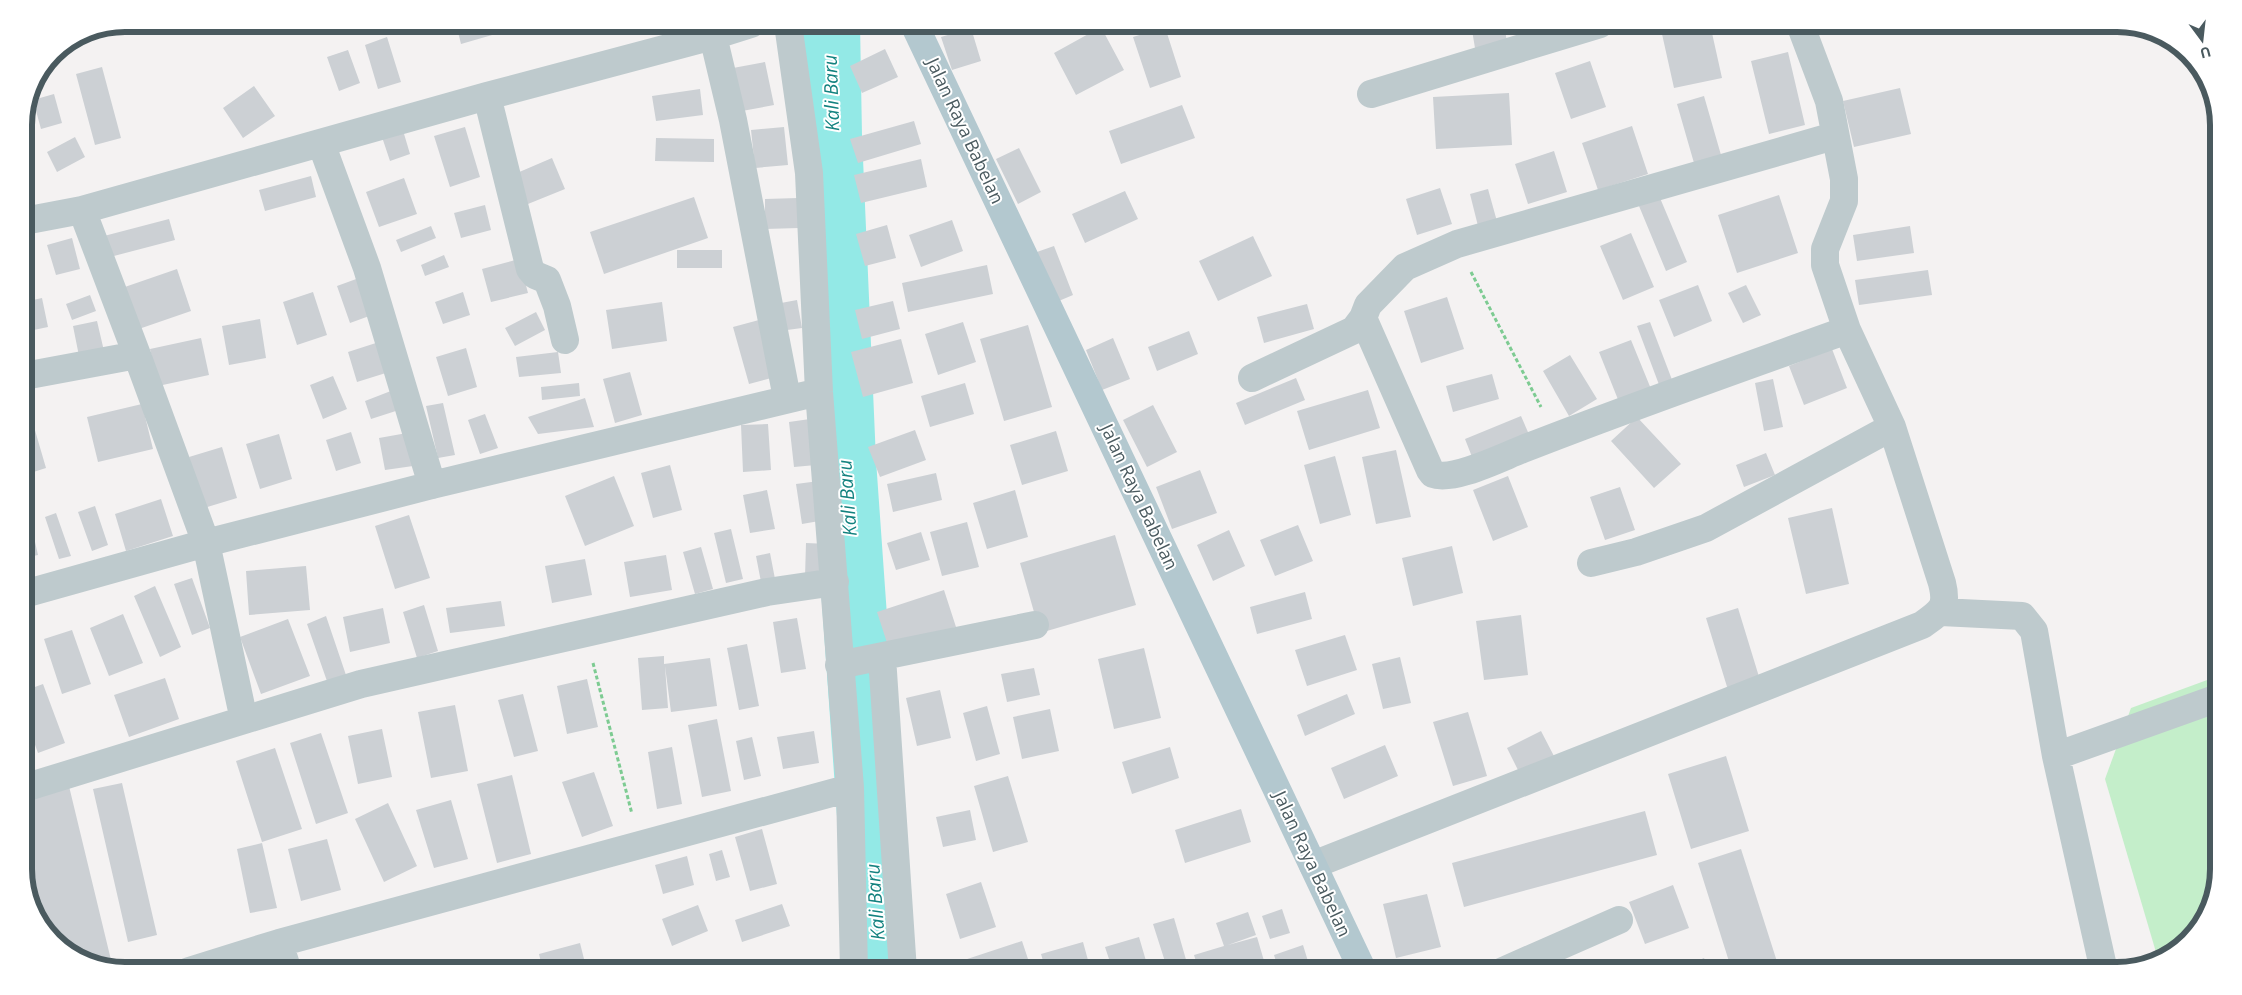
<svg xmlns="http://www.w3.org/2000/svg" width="2242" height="995" font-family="'Open Sans',sans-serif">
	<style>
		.green { fill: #c4eeca }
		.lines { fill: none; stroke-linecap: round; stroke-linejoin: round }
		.river { stroke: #93e9e6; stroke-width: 64 }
		.building { fill: #ccd0d4 }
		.path { stroke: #7dcb92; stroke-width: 3; stroke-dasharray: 4 2.5; stroke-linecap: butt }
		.minor { stroke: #becacd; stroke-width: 28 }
		.major { stroke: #b3c8cf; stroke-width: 28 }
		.labels { text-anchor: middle; stroke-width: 4; stroke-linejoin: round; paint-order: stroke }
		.street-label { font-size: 18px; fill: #4a5a5f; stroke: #fff }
		.water-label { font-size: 19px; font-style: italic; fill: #13827f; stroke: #fff }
		.rim { fill: none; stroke: #4a5a5f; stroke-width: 6 }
	</style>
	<rect width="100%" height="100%" fill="#f4f2f2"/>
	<path class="green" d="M2218,676V870L2210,909L2173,954L2158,959L2105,779L2131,708Z"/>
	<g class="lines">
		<path class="river" d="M828,24L830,136L844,461L880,971"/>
	</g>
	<path class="building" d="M247,24H280L251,34Z
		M456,24H504L506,31L461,44Z
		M1367,24H1409L1370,35Z
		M1471,24H1504L1508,48L1476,54Z
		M1668,24H1710L1722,78L1674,88L1660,25Z
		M1101,27L1124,70L1076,95L1054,53Z
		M1165,27L1181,77L1150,88L1133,37Z
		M971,28L981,61L952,70L941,37Z
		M387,37L401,82L378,89L365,45Z
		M885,49L898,77L862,93L850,66Z
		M348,50L360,83L339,91L327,57Z
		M1788,52L1805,125L1769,134L1751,61Z
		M1590,61L1606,107L1571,119L1555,73Z
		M765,62L774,105L742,111L733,68Z
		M102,67L121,138L95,145L76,74Z
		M254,86L275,116L243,138L223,108Z
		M1900,88L1911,134L1854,147L1843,101Z
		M700,89L703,115L656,121L652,96Z
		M1509,93L1512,145L1436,149L1433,97Z
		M54,94L62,123L41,129L33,100Z
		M1704,96L1721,155L1694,163L1677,104Z
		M1182,105L1195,138L1121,164L1109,131Z
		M914,121L921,144L858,163L850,139Z
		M1632,126L1648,174L1598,190L1582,143Z
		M402,127L410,154L390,161L381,134Z
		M465,127L480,177L450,187L434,136Z
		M784,127L788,165L755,168L751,130Z
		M75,137L85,157L57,172L47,152Z
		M656,138L714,139V162L655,161Z
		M1019,148L1041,192L1018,204L996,159Z
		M1554,151L1567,192L1528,204L1515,164Z
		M552,158L565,189L523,206L510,176Z
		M921,159L927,187L861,203L854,175Z
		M311,176L316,197L265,211L259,190Z
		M404,178L417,214L379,227L366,192Z
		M1440,188L1452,224L1417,235L1406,199Z
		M1488,189L1498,225L1479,230L1470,194Z
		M1125,191L1138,219L1085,243L1072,214Z
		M1779,195L1798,253L1737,273L1718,215Z
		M694,197L708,238L604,274L590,232Z
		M798,198L799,228L765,229V199Z
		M1660,198L1687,262L1666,271L1639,206Z
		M485,205L491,230L461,238L454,213Z
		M169,219L175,240L110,257L104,236Z
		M952,220L963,251L921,267L909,235Z
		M887,225L896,258L865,266L856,234Z
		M431,226L436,238L401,252L396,240Z
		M1910,226L1914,253L1857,261L1853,235Z
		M1631,233L1654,287L1623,300L1600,246Z
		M1253,236L1272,276L1218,301L1199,261Z
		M72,238L80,269L56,275L47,245Z
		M1054,246L1073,295L1054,303L1034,253Z
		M24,247L30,271L24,272Z
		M677,250H722V268H677Z
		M444,255L449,267L425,276L421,265Z
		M519,259L528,293L491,302L482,269Z
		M987,265L993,294L908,312L902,283Z
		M177,269L191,311L133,331L119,289Z
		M1928,270L1932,295L1859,305L1855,280Z
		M359,278L372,315L350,323L337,286Z
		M1698,285L1712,321L1674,337L1659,300Z
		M1746,285L1761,315L1743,323L1728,293Z
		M313,292L327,335L297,345L283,302Z
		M463,292L470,315L443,324L435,302Z
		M90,295L96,311L72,320L66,304Z
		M1447,297L1464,349L1421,363L1404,311Z
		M42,298L48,327L24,332V302Z
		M797,300L802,328L787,330L781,303Z
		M893,301L900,329L862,339L855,310Z
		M662,302L667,341L612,349L606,310Z
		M1307,304L1314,329L1264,343L1257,317Z
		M536,312L545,330L515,346L505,328Z
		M260,319L266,358L229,365L222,326Z
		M759,320L775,377L749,384L733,327Z
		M97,321L104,351L79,356L73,326Z
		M963,322L976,362L938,375L925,334Z
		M1650,322L1674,385L1661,390L1637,326Z
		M1028,325L1052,407L1004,421L980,339Z
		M1189,331L1198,354L1157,371L1148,347Z
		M201,338L209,375L158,386L150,349Z
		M1113,338L1130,379L1102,390L1086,350Z
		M901,339L913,383L863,397L851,352Z
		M1631,340L1651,389L1619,402L1599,352Z
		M379,342L389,372L357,382L348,352Z
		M466,348L477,387L448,396L436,357Z
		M1832,349L1847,388L1804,405L1789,366Z
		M558,352L561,373L519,377L516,357Z
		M1570,355L1597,399L1569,416L1543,371Z
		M630,372L642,415L615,423L603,379Z
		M1492,374L1499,399L1453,412L1446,386Z
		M333,376L347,409L323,419L310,385Z
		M1296,378L1305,400L1245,425L1236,403Z
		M1773,379L1783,427L1764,431L1755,383Z
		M579,383L580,396L542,400L541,387Z
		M965,383L974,414L930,427L921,396Z
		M396,389L402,409L371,419L365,401Z
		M1368,390L1380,428L1309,450L1297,411Z
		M585,398L594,427L538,434L528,417Z
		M443,403L455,455L438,458L426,406Z
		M142,404L153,449L98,462L87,417Z
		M1153,405L1177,452L1147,467L1123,420Z
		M485,414L498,448L480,454L468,420Z
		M1521,416L1531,439L1474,462L1465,439Z
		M1637,417L1681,464L1654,488L1611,441Z
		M810,419L816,465L794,467L789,422Z
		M32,420L46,468L24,475V422Z
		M768,424L771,470L743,472L741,425Z
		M915,430L926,460L880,477L868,447Z
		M1056,431L1068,471L1022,485L1010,445Z
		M351,432L361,463L336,471L326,440Z
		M407,433L413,466L385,470L379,438Z
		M279,434L292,479L260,489L246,444Z
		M222,447L237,498L204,508L189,457Z
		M1396,450L1411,517L1376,524L1362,457Z
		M1766,453L1775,475L1744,487L1736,465Z
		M1335,456L1351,515L1320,524L1304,465Z
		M670,465L682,510L653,518L641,473Z
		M1200,470L1217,513L1172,529L1156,487Z
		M936,473L942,500L893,512L887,484Z
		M614,476L634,526L585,546L565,496Z
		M1508,476L1528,527L1493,541L1473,490Z
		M819,481L825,520L802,524L796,484Z
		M1620,487L1635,530L1605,540L1590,497Z
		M767,490L775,529L750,533L743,495Z
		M1015,490L1028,537L987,549L973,503Z
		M161,499L173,536L126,551L115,514Z
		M95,506L108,545L92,551L78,512Z
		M1832,508L1849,584L1806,594L1788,518Z
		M56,513L71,556L59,559L45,517Z
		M409,515L430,578L395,589L375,526Z
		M30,520L38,555L24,558V521Z
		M967,522L979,567L942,576L930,532Z
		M1298,525L1313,561L1275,576L1260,540Z
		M731,529L743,579L726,583L714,533Z
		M1229,530L1245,566L1213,581L1197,545Z
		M921,532L930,560L896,570L887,543Z
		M1115,535L1136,605L1040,633L1020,563Z
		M806,543L829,544V578L805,577Z
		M1452,546L1463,593L1413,606L1402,558Z
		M701,547L713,589L695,594L683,552Z
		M770,553L775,579L761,582L756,556Z
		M666,555L672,590L630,597L624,562Z
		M585,559L592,595L552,603L545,566Z
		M306,566L310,610L249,615L246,571Z
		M192,578L210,628L192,635L174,584Z
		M155,586L181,647L160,657L134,596Z
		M944,590L956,627L889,649L877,612Z
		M1305,592L1312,619L1257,634L1250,607Z
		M501,601L505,626L450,633L446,608Z
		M424,605L438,651L417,658L403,612Z
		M383,608L390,643L350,652L343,617Z
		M1738,608L1760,680L1728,690L1706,618Z
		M123,614L143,663L109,676L90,628Z
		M1521,615L1528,675L1484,680L1476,621Z
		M326,616L347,678L328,684L307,624Z
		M797,618L806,669L781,673L773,622Z
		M288,619L310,676L261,694L240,637Z
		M72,630L91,684L62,694L44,639Z
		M1345,635L1357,670L1307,686L1295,650Z
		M747,644L759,706L739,710L727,648Z
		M1144,648L1161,718L1114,729L1098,659Z
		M664,656V664L710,658L717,706L671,712L665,666L668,708L642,710L638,658Z
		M1400,657L1411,703L1383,709L1372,664Z
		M1034,668L1040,695L1007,702L1001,674Z
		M165,678L179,719L129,737L114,695Z
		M587,679L598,727L567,734L557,686Z
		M43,684L65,743L38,753L24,715V691Z
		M940,690L951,738L917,746L906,698Z
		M523,694L538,751L514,757L498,700Z
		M1347,694L1355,714L1305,736L1297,715Z
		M455,705L468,771L431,778L418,712Z
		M987,706L1000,754L976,761L963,713Z
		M1050,709L1059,751L1022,759L1013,717Z
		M1468,712L1487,776L1453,786L1433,722Z
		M717,719L731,791L702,797L688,725Z
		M382,729L392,777L358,784L348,736Z
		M814,731L819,763L783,769L777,737Z
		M1541,731L1555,758L1521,776L1507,748Z
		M321,733L348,813L316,824L290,743Z
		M752,737L761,776L744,780L736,741Z
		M1385,745L1398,776L1344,799L1331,768Z
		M672,747L682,804L657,809L648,752Z
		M1170,747L1179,778L1132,794L1122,762Z
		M275,748L302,829L262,842L236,761Z
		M1726,756L1749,831L1691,849L1668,774Z
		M594,772L613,826L582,837L562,782Z
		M512,775L531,854L497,863L477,784Z
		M1008,776L1028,842L993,852L974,786Z
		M68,782L111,960L91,964L86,963L41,926L24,876V793Z
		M122,783L157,935L128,942L93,789Z
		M451,800L468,859L434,868L416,810Z
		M388,803L417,866L384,882L355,819Z
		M1241,809L1251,842L1185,863L1175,830Z
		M970,810L976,840L943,847L936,817Z
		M1645,811L1657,855L1464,907L1452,863Z
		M762,829L777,884L750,891L735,837Z
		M327,839L341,890L301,901L288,849Z
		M262,843L277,908L250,913L237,849Z
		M1741,849L1780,971H1732L1698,863Z
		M722,850L730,877L716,881L709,854Z
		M687,856L694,885L663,894L655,865Z
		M981,882L996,927L960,939L946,894Z
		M1673,885L1689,928L1645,944L1629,902Z
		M1427,894L1441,947L1396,958L1383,904Z
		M782,904L790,926L742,942L735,920Z
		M698,905L708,931L672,946L662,919Z
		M1282,909L1290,933L1270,939L1262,916Z
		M1248,912L1256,935L1228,945L1257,937L1267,971H1199L1194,955L1224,946L1216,923Z
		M1174,918L1189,970L1185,971H1168L1153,924Z
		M1139,937L1149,971H1113L1105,947Z
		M1022,941L1032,971H951L949,965Z
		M1083,942L1091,971H1046L1041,954Z
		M580,943L587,971H543L539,954Z
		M1303,945L1311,971H1279L1274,955Z
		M1704,958L1710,971H1675Z"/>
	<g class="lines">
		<path class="path" d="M1471,272L1541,407
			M593,663L632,814"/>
		<path class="minor" d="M788,24L809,173L819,392L850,788L854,971
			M713,36L733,120L787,398
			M1371,94L1600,24
			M487,96L530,269L535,275L547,280L557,306L565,340
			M321,143L367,268L432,485
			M82,210L137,355L206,543L244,720
			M24,221L82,210L487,96L713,36L751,24
			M1363,318L1430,470L1433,474C1453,482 1502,457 1523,449C1630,407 1739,369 1847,330
			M24,376L137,355
			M1252,378L1354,330L1363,318L1368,305L1405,267L1457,244L1834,136
			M1591,563L1636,552L1706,528L1892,427
			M24,594L206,543L432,485L819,392
			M1941,612L2022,616L2034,631L2056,756L2104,971
			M882,657L903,971
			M839,665L1035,625
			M2056,756L2218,698
			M24,788L361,684L767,592L835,582
			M1313,865L1922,625C1942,611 1948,607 1942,583L1892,427L1847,330L1825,265V249L1844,201V179L1829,101L1800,24
			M279,943L288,971
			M189,971L279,943L850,788
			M1503,971L1619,920"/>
		<path class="major" d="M914,24L1363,971"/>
	</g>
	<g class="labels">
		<g class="street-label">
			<text transform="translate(965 131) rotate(65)" y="6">Jalan Raya Babelan</text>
			<text transform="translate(1139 497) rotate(65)" y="6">Jalan Raya Babelan</text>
			<text transform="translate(1312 864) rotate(65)" y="6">Jalan Raya Babelan</text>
		</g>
		<g class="water-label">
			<text transform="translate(831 93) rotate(-92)" y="7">Kali Baru</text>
			<text transform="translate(847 498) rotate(-94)" y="7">Kali Baru</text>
			<text transform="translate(875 902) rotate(-94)" y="7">Kali Baru</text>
		</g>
	</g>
	<path d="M0 0H2242V995H0ZM125 32H2117A93 93 0 0 1 2210 125V869A93 93 0 0 1 2117 962H125A93 93 0 0 1 32 869V125A93 93 0 0 1 125 32Z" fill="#fff" fill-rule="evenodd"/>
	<path class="rim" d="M125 32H2117A93 93 0 0 1 2210 125V869A93 93 0 0 1 2117 962H125A93 93 0 0 1 32 869V125A93 93 0 0 1 125 32Z"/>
	<g transform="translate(2202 40) rotate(165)" stroke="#ffffff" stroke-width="4" paint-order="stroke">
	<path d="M0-4L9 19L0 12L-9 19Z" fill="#4a5a5f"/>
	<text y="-8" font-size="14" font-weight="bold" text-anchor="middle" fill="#4a5a5f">U</text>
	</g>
</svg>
